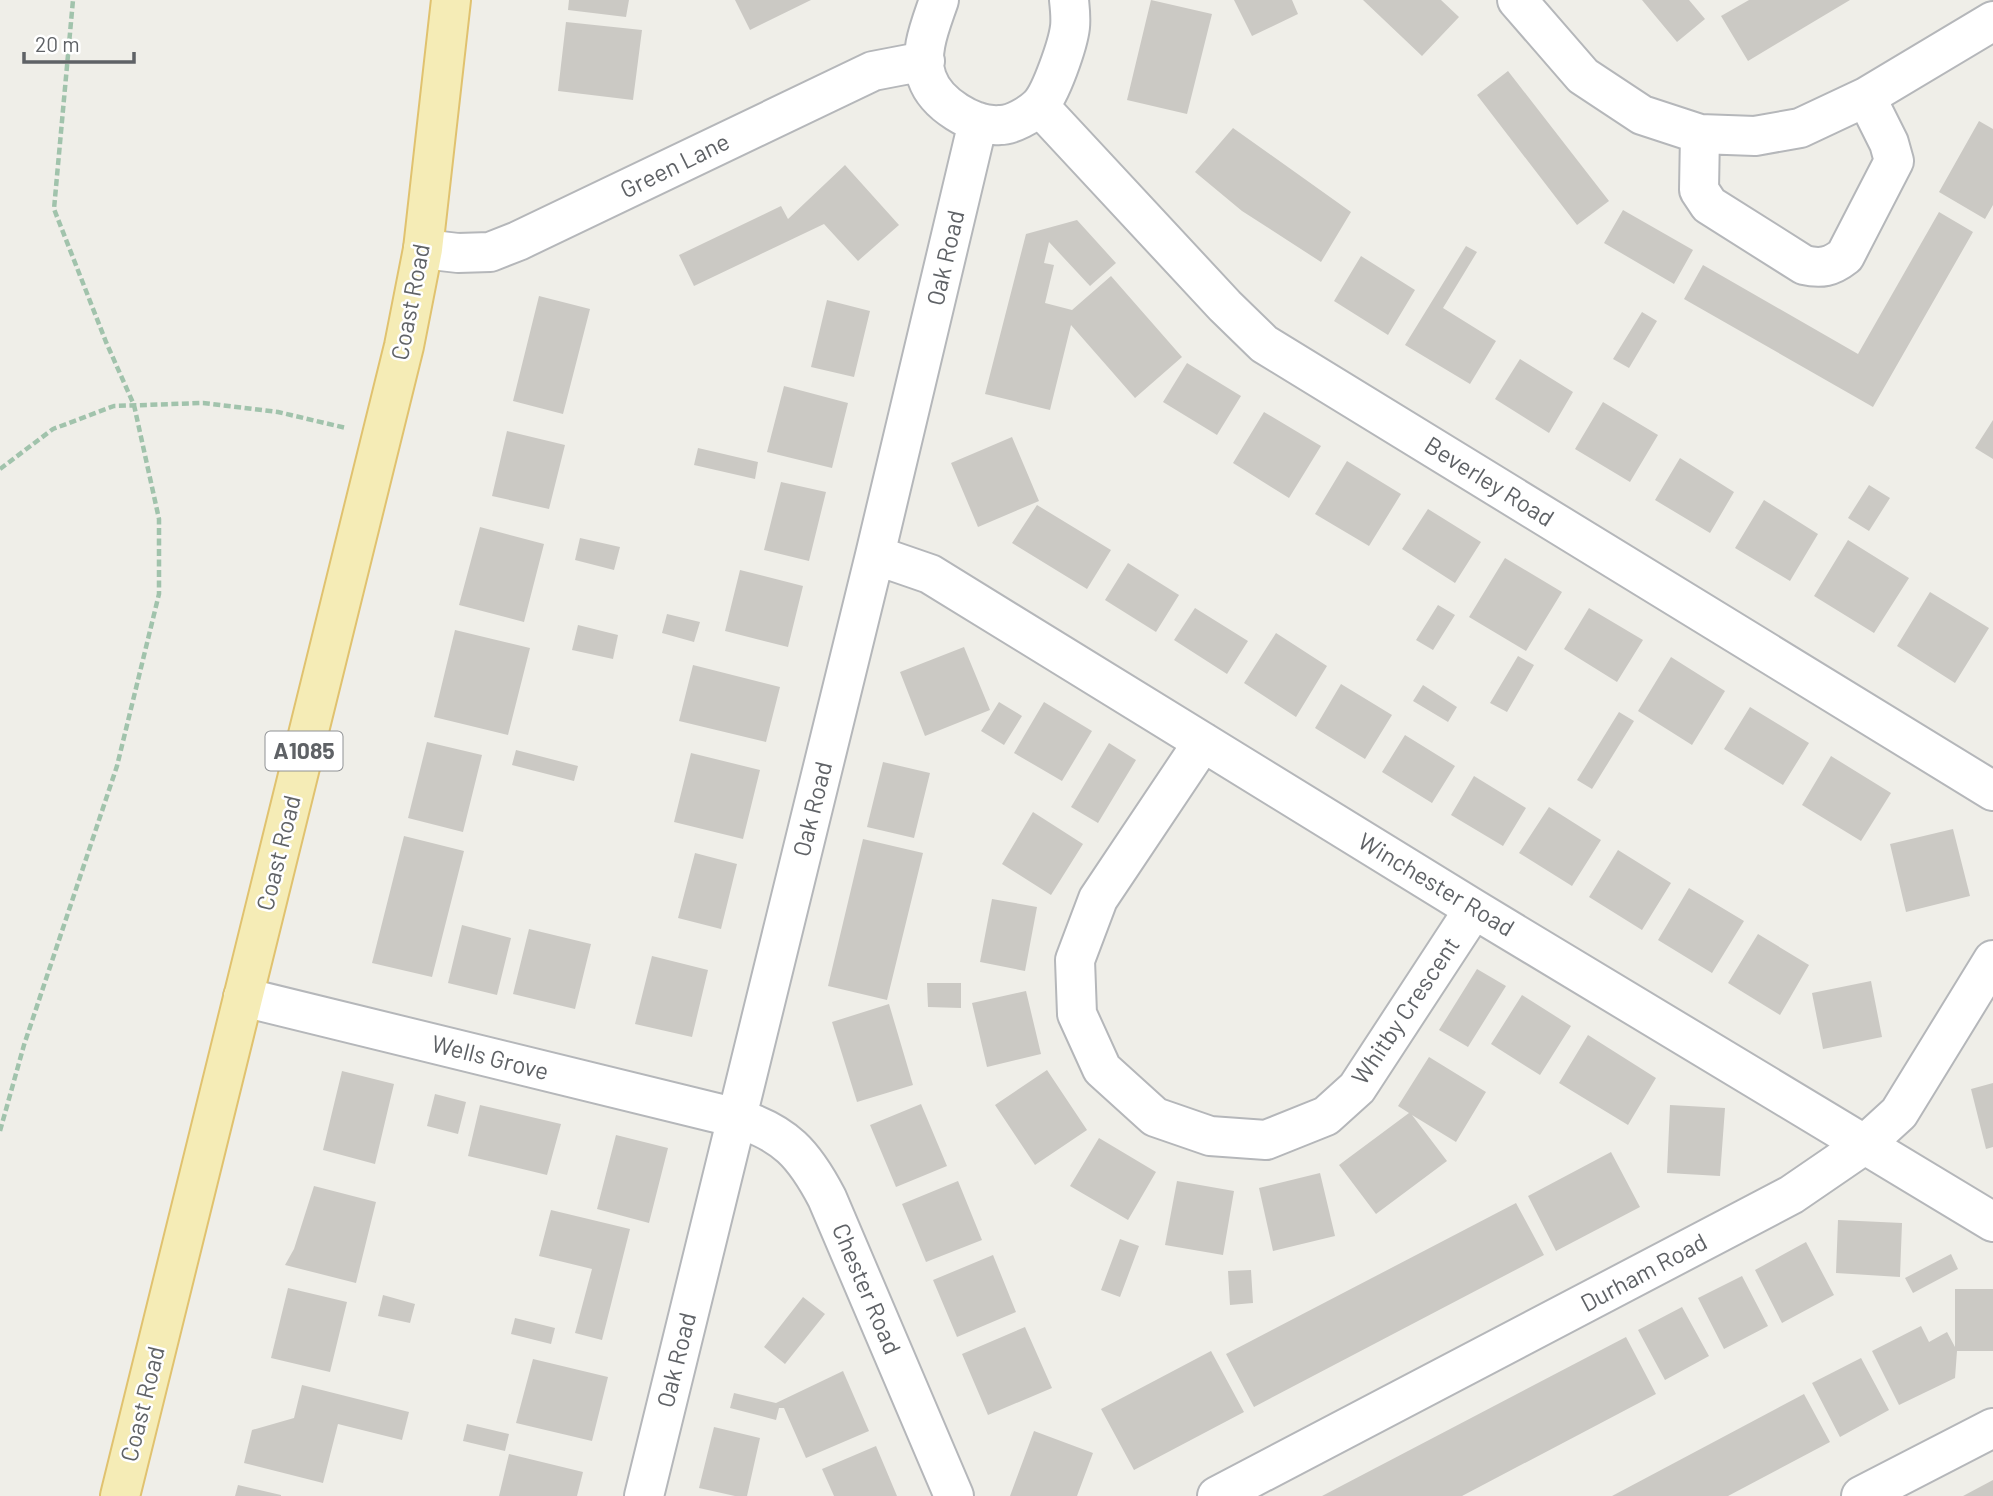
<svg xmlns="http://www.w3.org/2000/svg" width="1993" height="1496" font-family="Barlow,sans-serif">
	<style>
		.building { fill: #cbc9c4 }
		.lines { fill: none; stroke-linecap: round; stroke-linejoin: round }
		.minor-casing { stroke: #b5b7ba; stroke-width: 42 }
		.major-casing { stroke: #e0c26f; stroke-width: 42 }
		.path { stroke: #a1c3ac; stroke-width: 4.5; stroke-dasharray: 7 3.5; stroke-linecap: butt }
		.minor { stroke: #fff; stroke-width: 38 }
		.major { stroke: #f5ecb6; stroke-width: 38 }
		.labels { text-anchor: middle; stroke-width: 5; stroke-linejoin: round; paint-order: stroke }
		.shield { fill: #fff; stroke: #8f9194; stroke-width: 2 }
		.shield-label { font-size: 23px; font-weight: bold; fill: #5f6266 }
		.street-label { font-size: 24px; fill: #5f6266; stroke: #fff }
	</style>
	<rect width="100%" height="100%" fill="#efeee8"/>
	<path class="building" d="M569,0H629L626,17L568,10Z
		M735,0H811L750,30Z
		M1151,0L1212,14L1187,114L1127,100Z
		M1234,0H1292L1298,14L1252,36Z
		M1363,0H1441L1459,17L1422,56Z
		M1642,0H1689L1705,19L1677,42Z
		M1749,0H1850L1748,61L1721,16Z
		M566,22L642,30L633,100L558,91Z
		M1508,71L1609,201L1577,225L1477,95Z
		M1979,121L1993,129V205L1985,219L1939,192Z
		M1233,128L1351,212L1321,262L1242,211L1195,172Z
		M845,165L899,225L858,261L824,224L694,286L679,255L781,206L788,219Z
		M1623,210L1693,250L1674,284L1604,243Z
		M1939,212L1973,232L1873,407L1684,299L1703,265L1858,354Z
		M1077,220L1116,263L1090,286L1049,242L1044,263L1054,265L1045,303L1072,310L1111,276L1182,357L1135,398L1071,325L1050,410L985,394L1026,234Z
		M1466,246L1477,252L1443,308L1496,341L1470,384L1405,345Z
		M1361,256L1415,290L1388,335L1334,301Z
		M539,296L590,309L563,414L513,401Z
		M827,300L870,311L854,377L811,367Z
		M1642,312L1657,321L1629,368L1613,359Z
		M1520,359L1573,392L1549,433L1495,399Z
		M1187,363L1241,396L1217,435L1163,402Z
		M784,386L848,403L832,468L767,452Z
		M1603,402L1658,435L1630,482L1575,449Z
		M1264,412L1321,446L1289,498L1233,463Z
		M1993,420V459L1975,448Z
		M507,431L565,445L549,509L492,496Z
		M1012,437L1039,501L978,527L951,463Z
		M698,448L758,462L755,479L694,465Z
		M1680,458L1734,492L1710,533L1655,500Z
		M1347,461L1401,494L1369,546L1315,514Z
		M781,482L826,492L809,561L764,550Z
		M1869,485L1890,498L1869,531L1848,518Z
		M1764,500L1818,534L1790,581L1735,548Z
		M1037,505L1111,550L1087,589L1012,543Z
		M1428,509L1481,542L1455,583L1402,549Z
		M480,527L544,544L524,622L459,605Z
		M580,538L620,547L614,570L575,560Z
		M1848,540L1909,578L1874,633L1814,596Z
		M1505,558L1562,592L1526,651L1469,617Z
		M1128,563L1179,595L1156,632L1105,600Z
		M740,570L803,586L788,647L725,631Z
		M1930,592L1989,628L1955,683L1897,646Z
		M1438,605L1455,615L1433,650L1416,640Z
		M1195,608L1248,641L1227,674L1174,640Z
		M1589,608L1643,640L1617,682L1564,649Z
		M667,614L700,622L694,642L662,633Z
		M578,625L618,635L613,659L572,650Z
		M455,630L530,648L508,735L434,717Z
		M1276,633L1327,666L1296,717L1244,683Z
		M964,647L990,710L925,736L900,672Z
		M1518,656L1534,665L1507,712L1490,703Z
		M1671,657L1725,691L1692,745L1638,711Z
		M693,665L780,687L766,742L679,721Z
		M1341,684L1392,715L1365,759L1315,728Z
		M1423,685L1457,707L1448,722L1413,701Z
		M999,702L1022,716L1004,745L981,731Z
		M1044,702L1092,731L1062,781L1014,753Z
		M1750,707L1809,743L1783,785L1724,749Z
		M1619,712L1634,721L1592,789L1577,780Z
		M1405,735L1455,766L1432,803L1382,772Z
		M427,742L482,755L463,832L408,818Z
		M1109,743L1136,760L1098,823L1071,807Z
		M516,750L578,766L574,781L512,765Z
		M691,753L760,770L743,839L674,822Z
		M1831,756L1891,793L1861,841L1802,805Z
		M883,762L930,773L914,838L867,827Z
		M1474,776L1526,808L1503,846L1451,815Z
		M1549,807L1601,840L1572,886L1519,853Z
		M1033,812L1083,844L1051,895L1002,864Z
		M1953,829L1970,896L1906,912L1890,844Z
		M404,836L464,851L432,977L372,963Z
		M863,839L923,853L887,1000L828,986Z
		M1618,850L1671,883L1642,930L1589,897Z
		M695,853L737,864L721,929L678,918Z
		M1689,888L1744,921L1712,973L1658,940Z
		M992,899L1037,907L1025,971L980,962Z
		M462,925L511,938L497,995L448,983Z
		M529,929L591,944L575,1009L513,994Z
		M1758,934L1809,965L1780,1015L1728,983Z
		M652,956L708,970L692,1037L635,1024Z
		M1477,969L1506,986L1468,1047L1439,1030Z
		M1871,981L1882,1037L1823,1049L1812,993Z
		M927,983H961V1008L928,1007Z
		M1026,991L1041,1054L987,1067L972,1003Z
		M1522,995L1571,1026L1540,1075L1491,1044Z
		M889,1004L913,1085L857,1102L832,1022Z
		M1588,1035L1656,1078L1628,1125L1559,1083Z
		M1429,1057L1486,1092L1456,1142L1412,1115L1447,1161L1376,1214L1339,1165L1409,1113L1398,1106Z
		M1047,1070L1087,1130L1035,1165L995,1105Z
		M342,1071L394,1084L375,1164L323,1150Z
		M1993,1083V1147L1986,1149L1971,1089Z
		M435,1094L466,1102L458,1134L427,1126Z
		M921,1104L947,1166L896,1187L870,1125Z
		M480,1105L561,1124L547,1175L468,1156Z
		M1670,1105L1725,1108L1720,1176L1667,1173Z
		M616,1135L668,1148L649,1223L597,1209Z
		M1099,1138L1156,1172L1128,1220L1070,1186Z
		M1611,1152L1640,1207L1556,1251L1528,1196Z
		M1320,1173L1335,1236L1273,1251L1259,1188Z
		M958,1181L982,1240L926,1262L902,1204Z
		M1177,1181L1234,1191L1223,1255L1165,1245Z
		M314,1186L376,1202L356,1283L285,1265L294,1249Z
		M1516,1203L1544,1255L1254,1407L1226,1354Z
		M551,1210L630,1229L602,1340L575,1333L592,1269L539,1256Z
		M1838,1220L1902,1223L1900,1277L1836,1273Z
		M1120,1239L1139,1246L1120,1297L1101,1290Z
		M1806,1242L1834,1295L1782,1323L1755,1270Z
		M1951,1254L1958,1269L1913,1293L1905,1278Z
		M993,1255L1016,1312L957,1337L933,1280Z
		M1251,1270L1253,1303L1230,1305L1228,1271Z
		M1742,1276L1768,1326L1724,1349L1698,1298Z
		M288,1288L347,1302L330,1372L271,1358Z
		M1955,1289H1993V1351H1957L1955,1378L1899,1405L1872,1351L1921,1326L1929,1342L1947,1332L1955,1347Z
		M383,1295L415,1304L410,1323L378,1316Z
		M803,1297L825,1314L785,1364L764,1347Z
		M1682,1307L1709,1356L1665,1380L1638,1330Z
		M515,1318L555,1328L551,1344L511,1334Z
		M1025,1327L1052,1388L988,1415L962,1354Z
		M1626,1337L1656,1394L1462,1496H1322Z
		M1211,1351L1244,1412L1134,1470L1101,1409Z
		M1861,1358L1889,1410L1840,1437L1812,1383Z
		M533,1359L608,1377L592,1441L516,1423Z
		M843,1371L869,1431L806,1458L784,1408H779L776,1420L730,1408L734,1393L776,1403Z
		M302,1385L409,1412L402,1440L338,1424L323,1483L244,1463L252,1430L294,1418Z
		M1804,1394L1830,1442L1728,1496H1612Z
		M467,1424L509,1434L505,1451L463,1441Z
		M714,1427L760,1438L747,1496H735L699,1488Z
		M1034,1431L1093,1453L1077,1496H1010Z
		M876,1446L897,1496H834L822,1469Z
		M509,1454L583,1472L577,1496H499Z
		M1993,1480V1496H1963Z
		M238,1485L281,1495V1496H235Z"/>
	<g class="lines">
		<g class="minor-casing">
			<path id="minor" d="M939,0C931,24 918,53 927,78C936,104 973,127 1000,125C1012,125 1030,115 1039,106C1051,94 1068,44 1070,27C1071,18 1070,9 1069,0
				M1517,0L1583,76L1642,115L1700,134L1755,136L1800,128L1866,97L1993,21
				M1039,106L1225,306L1264,344L1993,791
				M1700,134L1699,190L1709,205L1804,265C1821,269 1831,267 1845,256L1894,161L1889,143L1866,97
				M423,249L458,253L490,252L518,241L873,71L925,61
				M875,555L930,574L1474,909L1993,1222
				M1203,742L1098,899L1075,960L1077,1014L1102,1069L1155,1117L1210,1136L1266,1140L1326,1116L1357,1088L1474,909
				M243,997L737,1118C785,1133 804,1154 827,1198L954,1496
				M644,1496L875,555L978,122
				M1217,1496L1791,1195L1864,1145L1899,1113L1993,960
				M1861,1496L1993,1428"/>
		</g>
		<g class="major-casing">
			<path id="major" d="M120,1496L404,346L423,249L451,0"/>
		</g>
		<path class="path" d="M0,469L53,429L114,406L203,403L278,412L346,428
			M0,1131L24,1045L117,766L159,594V519L134,405L106,342L54,209L73,0"/>
		<use href="#minor" class="minor"/>
		<use href="#major" class="major"/>
	</g>
	<g class="labels">
		<rect class="shield" x="265.5" y="731.5" width="77" height="39" rx="5"/>
		<g class="shield-label">
			<text x="304" y="759">A1085</text>
		</g>
		<g class="street-label">
			<text transform="translate(675 166) rotate(-26)" y="8">Green Lane</text>
			<text transform="translate(946 258) rotate(-77)" y="8">Oak Road</text>
			<text transform="translate(411 302) rotate(-79)" y="8">Coast Road</text>
			<text transform="translate(1489 482) rotate(32)" y="8">Beverley Road</text>
			<text transform="translate(813 809) rotate(-76)" y="8">Oak Road</text>
			<text transform="translate(279 853) rotate(-76)" y="8">Coast Road</text>
			<text transform="translate(1436 885) rotate(31)" y="8">Winchester Road</text>
			<text transform="translate(1406 1011) rotate(-56)" y="8">Whitby Crescent</text>
			<text transform="translate(490 1058) rotate(14)" y="8">Wells Grove</text>
			<text transform="translate(1644 1273) rotate(-28)" y="8">Durham Road</text>
			<text transform="translate(866 1289) rotate(67)" y="8">Chester Road</text>
			<text transform="translate(677 1360) rotate(-76)" y="8">Oak Road</text>
			<text transform="translate(143 1404) rotate(-76)" y="8">Coast Road</text>
		</g>
	</g>
	<path d="M24 52v10h110v-10" fill="none" stroke="#5f6266" stroke-width="3.5"/>
	<text x="35" y="52" font-size="21" fill="#5f6266" stroke="#ffffff" stroke-width="5" paint-order="stroke">20 m</text>
</svg>
